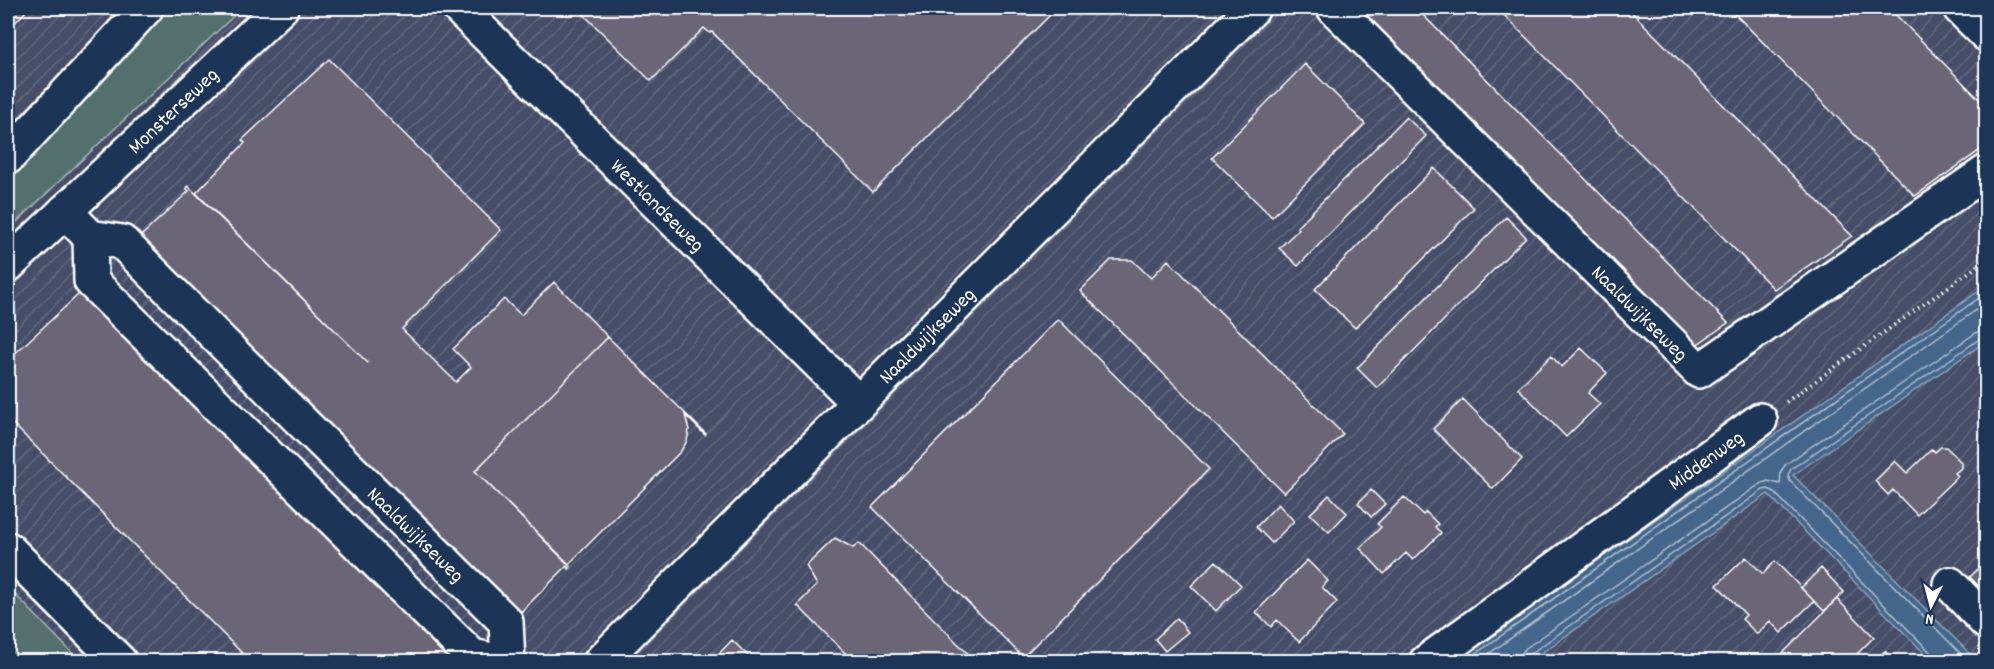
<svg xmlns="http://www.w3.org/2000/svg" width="1994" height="669" font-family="Dekko,sans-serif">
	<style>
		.industrial { fill: url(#industrial-furrows) }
		.grass { fill: #53706e; stroke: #a9b8b6; stroke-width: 1.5 }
		.water { fill: #44668b; stroke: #8fa3b9; stroke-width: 1.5 }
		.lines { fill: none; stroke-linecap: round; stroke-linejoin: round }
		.shore { stroke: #b4c2d1; stroke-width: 1.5 }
		.building { fill: #6b6678; stroke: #fff; stroke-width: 1.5 }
		.minor-casing { stroke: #fff; stroke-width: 38 }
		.path { stroke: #fff; stroke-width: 4; stroke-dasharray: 1.5 4.5; stroke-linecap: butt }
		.minor { stroke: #1d3557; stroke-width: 33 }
		.labels { text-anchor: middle; stroke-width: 6; stroke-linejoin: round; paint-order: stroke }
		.street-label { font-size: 21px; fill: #fff; stroke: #1d3557 }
	</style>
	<defs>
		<pattern id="industrial-furrows" width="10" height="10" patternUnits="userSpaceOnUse" patternTransform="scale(1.5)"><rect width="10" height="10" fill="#444e68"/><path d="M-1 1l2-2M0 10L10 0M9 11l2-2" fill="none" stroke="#60697f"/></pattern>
	</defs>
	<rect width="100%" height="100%" fill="#344461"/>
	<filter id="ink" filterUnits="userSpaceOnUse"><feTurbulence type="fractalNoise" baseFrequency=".0167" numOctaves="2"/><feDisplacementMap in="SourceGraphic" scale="12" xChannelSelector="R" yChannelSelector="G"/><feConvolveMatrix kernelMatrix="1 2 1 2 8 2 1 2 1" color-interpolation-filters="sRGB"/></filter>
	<g filter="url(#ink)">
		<path class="industrial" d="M8,8H1986V661H61L8,609Z"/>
		<path class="grass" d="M134,8H242L8,230V143Z
			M8,587L80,661H8Z"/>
		<path class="water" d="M1986,286V341L1793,475L1977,661H1932L1768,494L1530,661L1454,662Z"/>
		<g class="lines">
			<path class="shore" d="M1464,662L1986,293
				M1477,662L1986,303
				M1520,662L1521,654L1526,648L1760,484L1768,481L1780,484L1781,471L1786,464L1977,332L1986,329
				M1527,662L1530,654L1763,490L1768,489L1773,491L1933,655L1935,662
				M1969,662L1790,481L1788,475L1791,469L1981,338L1986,337"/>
		</g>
		<path class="building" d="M8,8H29L8,30Z
			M577,8H1057L873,192L712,32L710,33L704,28L651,81Z
			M1351,8H1416L1728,323L1686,352Z
			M1497,8H1628L1852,236L1774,289Z
			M1729,8H1889L1986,106V146L1915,196Z
			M329,59L501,230L402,329L456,382L471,367L453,349L504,299L521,315L554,282L608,337L475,471L571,567L569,569L567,566L520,613L522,617L137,235L138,233L141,236L189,191L186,188L188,186L368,363L196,193L245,143L242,140Z
			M1305,64L1365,124L1272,217L1212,158Z
			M1406,117L1426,136L1298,266L1279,248L1299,229L1297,227Z
			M1434,168L1474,208L1355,328L1315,289Z
			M1506,217L1526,237L1377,388L1357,368Z
			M1111,260H1132L1151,278L1168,260L1343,434L1284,493L1080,291Z
			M76,290H78L452,662H251L8,419V360L79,294Z
			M1058,319L1209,469L1023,657L872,507Z
			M608,337L706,434L705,435L685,415L689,430L687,441L681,451L569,564L475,471Z
			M1581,348L1607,373L1588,393L1600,404L1566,437L1518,388L1551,356L1562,367Z
			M1463,399L1522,459L1493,489L1433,429Z
			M1941,447H1946L1961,462V468L1955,473L1958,476L1917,515L1893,490L1888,495L1875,481L1895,461L1907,473L1932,449L1935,452Z
			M1371,490L1385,504L1371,517L1358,503Z
			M1329,495L1347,513L1329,532L1310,514Z
			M1404,497L1423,515L1426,512L1438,524L1435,527L1441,533L1413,560L1406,553L1384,574L1360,548L1381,527L1377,524Z
			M1278,504L1294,521L1272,543L1256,527Z
			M835,538L853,548L859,543L976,662H854L797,605L817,585L806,566Z
			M1746,557L1763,574L1775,561L1814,601L1781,633L1770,621L1757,634L1742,619L1746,615L1717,585Z
			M1307,560L1328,581L1322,587L1337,602L1299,642L1277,620L1271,627L1256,612Z
			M1216,561L1241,585L1216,611L1191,586Z
			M1986,561V594L1970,577Z
			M1821,568L1844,592L1824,611L1801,588Z
			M1837,599L1874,637L1849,662H1774Z
			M1177,618L1188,632L1165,651L1155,639Z
			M732,640L754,662H711Z
			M1885,651L1896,662H1874Z"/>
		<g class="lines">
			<g class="minor-casing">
				<g id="minor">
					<path id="s1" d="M459,8L858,402"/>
					<path id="s2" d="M1334,8L1699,371L1986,172"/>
					<path d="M1960,8L1986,34"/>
					<path d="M8,157L146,8"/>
					<path id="s3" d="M65,211L90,237L122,242L299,419L506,622L508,662"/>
					<path d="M90,237L91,281L472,656L501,662"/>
					<path id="s4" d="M8,265L281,8"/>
					<path d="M8,549L120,662"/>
					<path d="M1950,584L1986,622"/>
					<path id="s5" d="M600,662L1253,8"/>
					<path id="s6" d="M1426,662L1760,420"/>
				</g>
			</g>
			<path class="path" d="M1786,402L1986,260"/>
			<use href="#minor" class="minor"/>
		</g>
	</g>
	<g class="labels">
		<g class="street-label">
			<text dy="7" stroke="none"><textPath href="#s4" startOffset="226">Monsterseweg</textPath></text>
			<text dy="7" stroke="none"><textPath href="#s1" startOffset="280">Westlandseweg</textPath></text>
			<text dy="7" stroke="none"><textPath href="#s2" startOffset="432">Naaldwijkseweg</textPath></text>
			<text dy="7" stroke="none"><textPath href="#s5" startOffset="462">Naaldwijkseweg</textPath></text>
			<text dy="7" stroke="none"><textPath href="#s6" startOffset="345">Middenweg</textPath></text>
			<text dy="7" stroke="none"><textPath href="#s3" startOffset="483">Naaldwijkseweg</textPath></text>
		</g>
	</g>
	<rect width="1994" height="669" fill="none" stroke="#1d3557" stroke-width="30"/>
	<rect x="15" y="15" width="1964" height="639" fill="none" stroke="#fff" stroke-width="2" filter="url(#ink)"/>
	<g transform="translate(1931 606) rotate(186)" stroke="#1d3557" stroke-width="4.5" paint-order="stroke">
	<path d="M0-4.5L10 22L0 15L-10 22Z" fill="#ffffff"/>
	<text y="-9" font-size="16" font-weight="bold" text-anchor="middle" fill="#ffffff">N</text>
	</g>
</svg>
